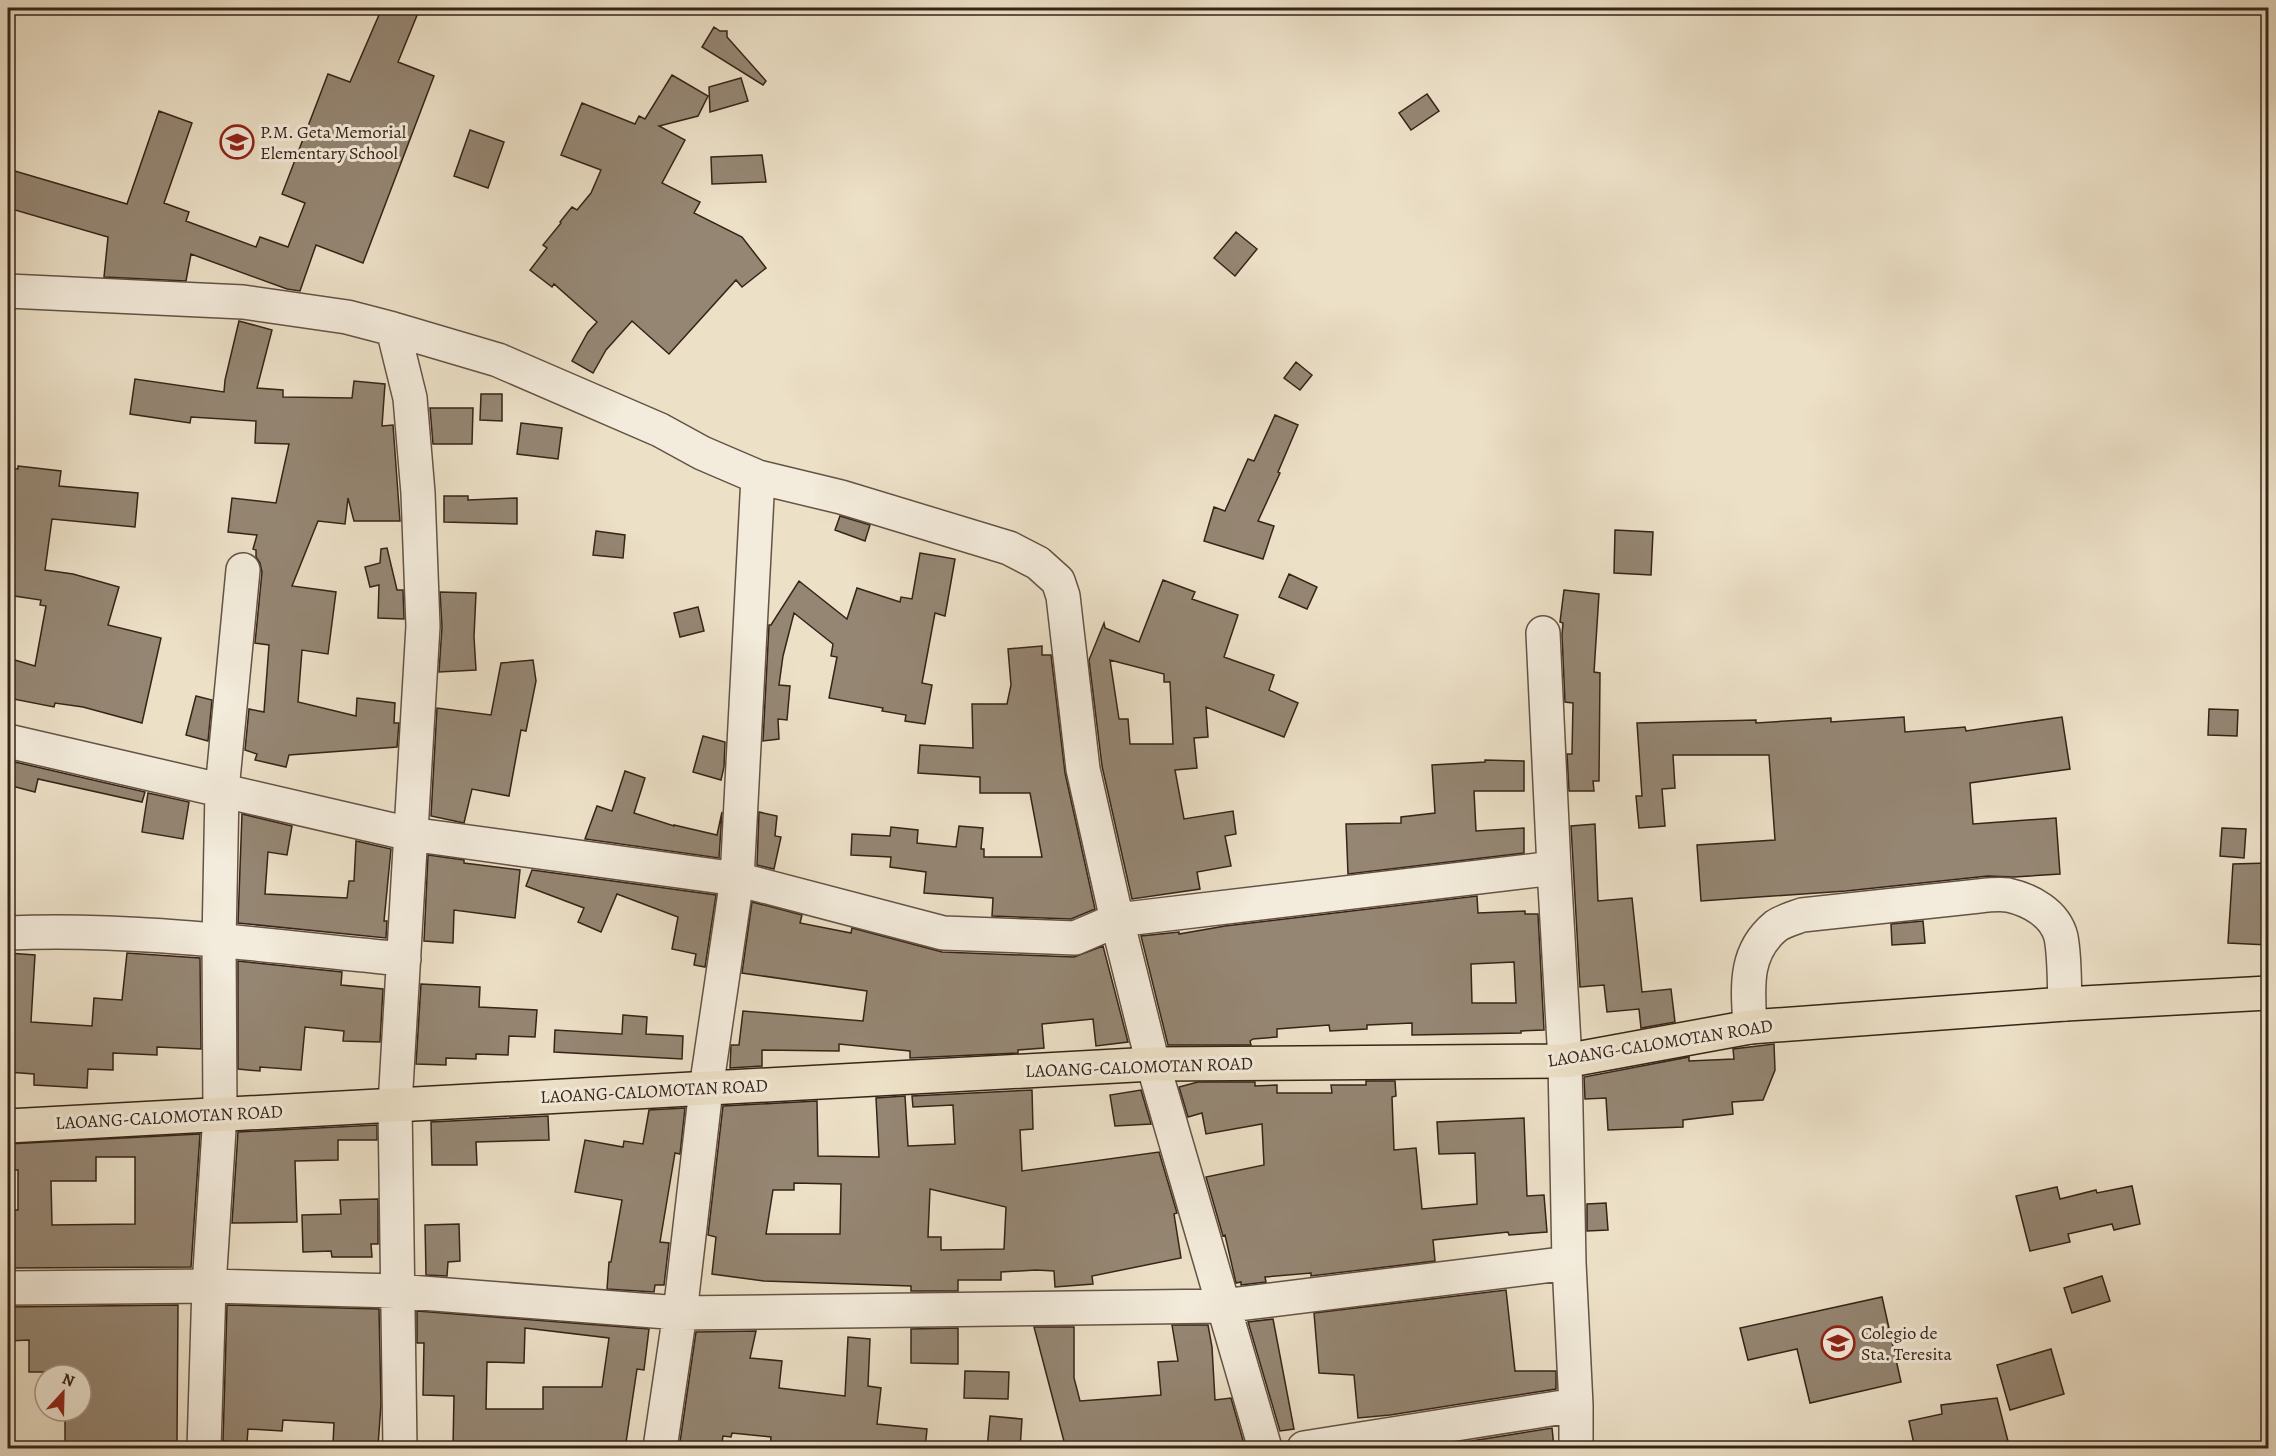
<svg xmlns="http://www.w3.org/2000/svg" width="2276" height="1456" font-family="Alegreya,serif">
	<style>
		.building { fill: #958673; stroke: #362418; stroke-width: 1.5; fill-rule: evenodd }
		.lines { fill: none; stroke-linecap: round; stroke-linejoin: round }
		.minor-casing { stroke: #645344; stroke-width: 36 }
		.major-casing { stroke: #362418; stroke-width: 36 }
		.minor { stroke: #f3ebdb; stroke-width: 33 }
		.major { stroke: #ece0c7; stroke-width: 33 }
		.labels { text-anchor: middle; stroke-width: 6; stroke-linejoin: round; paint-order: stroke }
		.poi-label { font-size: 18px; fill: #362418; stroke: #f3ebdb; text-anchor: start }
		.street-label { font-size: 18px; fill: #362418; stroke: #f3ebdb }
	</style>
	<rect width="100%" height="100%" fill="#ece0c7"/>
	<filter id="stains"><feTurbulence type="fractalNoise" baseFrequency=".00333" numOctaves="4"/><feColorMatrix values="0 0 0 0 .2 0 0 0 0 .09 0 0 0 0 .02 0 0 0 .5 -.17"/></filter>
	<radialGradient id="worn" r=".72"><stop offset=".6" stop-color="#630" stop-opacity="0"/><stop offset="1" stop-color="#630" stop-opacity=".3"/></radialGradient>
	<path class="building" d="M382,8H420L398,62L434,76L363,263L316,245L300,291L287,289L191,254L186,281L104,277L108,237L8,208V169L127,204L159,111L192,123L164,203L189,212L186,221L256,247L260,237L288,247L305,203L282,194L328,74L350,82Z
		M714,27L720,31H727V37L766,81L763,85L702,47Z
		M672,75L708,96L698,116L659,126L685,140L662,183L700,202L694,213L742,237L766,268L742,287L736,280L669,354L632,321L606,350L593,373L572,361L588,332L597,322L554,284L552,287L530,270L547,248L543,245L561,223L560,222L572,207L577,210L591,193L601,170L561,155L582,103L635,124L639,116L645,119Z
		M741,78L748,101L710,112L709,87Z
		M1427,94L1439,111L1411,130L1399,113Z
		M470,130L504,142L488,188L454,176Z
		M762,155L766,182L712,184L711,157Z
		M1236,232L1257,249L1235,276L1214,258Z
		M239,321L272,330L257,388L283,390V397L352,398L354,381L385,384L382,426L393,425L400,521H354L348,498L345,524L318,521L292,586L336,592L328,654L302,650L298,702L356,716L357,698L395,703L394,723H399L397,747L289,755L286,767L255,760L257,754L245,750L249,709L264,712L269,645L255,643L262,572L260,563L256,557V550L253,549L257,535L228,532L232,498L276,503L289,444L255,443L256,421L191,417L190,423L130,414L135,379L224,392L225,380Z
		M1296,362L1312,375L1300,390L1284,378Z
		M481,394H502V421L480,420Z
		M430,408H473L472,444H433Z
		M1275,415L1298,425L1278,472L1280,473L1258,521L1274,526L1263,559L1204,541L1214,507L1225,511L1248,459L1254,461Z
		M521,423L562,428L558,459L517,454Z
		M18,466L61,471L59,486L138,493L135,527L52,519L45,570L73,574L119,587L108,625L161,638L142,723L83,707L55,703L54,707L8,698V658L35,666L46,606L40,605L41,600L8,595V468L18,469Z
		M444,496H468V500L517,498V524L444,522Z
		M840,516L870,525L865,541L835,530Z
		M1615,530L1653,532L1651,575L1614,573Z
		M596,531L625,535L623,558L593,555Z
		M387,548L397,590H403L404,619L378,618L379,585L370,587L365,567L380,563L381,549Z
		M920,553L955,559L945,616L935,613L922,683L932,685L925,724L905,721L906,715L882,711L883,708L829,698L837,657L831,656L833,644L794,613L783,656L779,685L790,686L787,720L778,719L779,739L763,741L769,625H771L799,581L847,619L857,588L900,602L901,597L912,599Z
		M1289,574L1317,587L1307,609L1279,597Z
		M1163,580L1195,592L1192,599L1238,615L1224,657L1274,675L1269,690L1298,703L1284,737L1206,707L1208,737L1194,738L1197,768L1175,770L1184,819L1233,811L1236,834L1225,836L1231,866L1197,872L1200,889L1132,899L1102,766L1089,660L1104,623L1105,628L1139,642ZM1110,660L1164,674V682H1170L1173,744H1130L1128,719H1119Z
		M1564,590L1599,594L1594,672L1600,673L1599,781H1593L1594,791H1569L1567,754H1572L1573,703L1565,702L1562,635L1563,623L1560,622Z
		M440,592L476,593L474,637L476,670L439,672L442,627Z
		M698,607L704,631L680,637L674,613Z
		M1042,646V655H1051L1065,773L1095,909L1071,919L992,916L993,898L924,893L926,872L890,867L891,857L851,855L852,834L890,836L891,827L918,830L917,843L956,847L959,826L983,828L981,849H984V857H1042L1030,793H980V777L918,773L920,745L973,748L972,704H1007L1011,685L1008,649Z
		M533,660L536,681L526,731L521,730L509,796L472,789L464,823L431,816L437,708L491,715L501,663Z
		M196,696L212,700L208,741L186,735Z
		M2209,709L2238,710L2237,736L2208,735Z
		M1904,717L1905,732L1965,727L1966,731L2062,717L2070,769L1970,783L1973,824L2056,818L2060,874L2014,877L1988,876L1846,891L1701,901L1697,845L1775,840L1769,755H1673L1675,788L1662,789L1665,826L1639,828L1636,796H1642L1637,723L1756,720V723L1831,718V722Z
		M703,736L725,742L724,767L721,780L693,772Z
		M1485,760L1524,761V791H1474L1476,831L1524,828V853L1348,874L1346,824L1401,823V817L1435,813L1432,765L1485,762Z
		M15,762L145,792L142,802L38,779L35,792L8,785Z
		M625,771L645,778L634,813L674,826V825L717,835L722,812L719,858L585,839L597,806L612,811Z
		M148,793L189,802L183,839L142,832Z
		M759,812L777,816L775,836L781,837L774,869L757,865Z
		M242,814L292,826L287,855L268,852L265,894L347,898L349,881H354L356,841L391,849L384,921H387L386,938L238,923Z
		M1595,824L1598,901L1632,898L1642,992L1671,989L1675,1022L1641,1028L1639,1009L1607,1012L1604,985L1580,987L1571,826Z
		M2222,828L2246,829L2244,858L2220,856Z
		M428,855L464,860V863L520,870L515,918L454,910L453,943L424,941Z
		M2268,863V945L2228,943L2233,864Z
		M532,870L716,895L705,967L694,965L696,954L672,949L678,917L617,894L601,932L578,922L584,908L526,886Z
		M1477,896L1478,913L1525,911V914H1538L1544,1030L1521,1031V1033L1412,1035V1023L1367,1025V1029L1330,1031L1329,1025L1277,1029V1037L1253,1039L1250,1041L1251,1045H1168L1141,936L1179,932V934L1225,926ZM1514,962L1516,1003H1472L1471,964Z
		M752,902L802,915L800,923L851,933L852,928L942,952L1074,957L1103,946L1128,1042L1096,1046L1093,1019L1042,1024L1044,1048L1018,1050V1053L910,1058V1051L839,1044V1051L762,1050V1066L730,1068L731,1045H739L743,1011L863,1021L867,991L742,973Z
		M1923,921L1925,943L1892,945L1891,924Z
		M8,953L35,955L31,1022L92,1026L94,998L122,1000L127,953L200,958L201,1049L157,1047V1055L113,1053V1070L88,1069L87,1088L34,1085V1074L8,1072Z
		M238,961L342,972L341,985L383,989L380,1042L343,1041L344,1031L305,1027L301,1070L260,1067V1071L238,1069Z
		M421,984L480,987L479,1007L537,1010L535,1037L509,1036L508,1055L476,1054V1059L446,1058V1065L416,1064Z
		M623,1015L647,1017L646,1034L683,1036L682,1059L554,1052L555,1030L622,1034Z
		M1774,1044L1775,1070L1763,1100L1732,1102L1733,1114L1683,1120V1127L1608,1130L1606,1098L1585,1099L1584,1077L1689,1057V1061L1734,1059L1733,1049Z
		M1366,1081H1395L1396,1096L1392,1097L1394,1150L1416,1148L1422,1209L1477,1204L1475,1153L1439,1154L1437,1122L1524,1118L1527,1196L1544,1195L1547,1232L1509,1235L1508,1232L1433,1240L1435,1261L1311,1276V1273L1265,1277L1266,1282L1241,1285V1282L1236,1283L1225,1235L1223,1236L1206,1177L1264,1165L1262,1124L1206,1134L1202,1113L1188,1117L1179,1087L1198,1082H1255V1086L1277,1085V1093H1332L1331,1085H1366Z
		M1032,1090L1033,1129L1020,1130L1022,1171L1159,1152L1177,1213L1174,1214L1181,1258L1092,1276L1093,1284L1055,1287L1054,1271L1036,1270L1001,1272V1280H958V1291H911V1286L764,1281L712,1274L716,1237L708,1235L723,1106L817,1101L818,1156L879,1157L876,1098L905,1096L908,1146L955,1144L953,1105L913,1107L912,1096ZM794,1183L841,1184L840,1234H766L773,1190H794ZM930,1189L1006,1207L1004,1249L941,1250V1237H928Z
		M1141,1090L1151,1124L1115,1126L1110,1095Z
		M685,1108L680,1154L675,1153L660,1242L669,1243L664,1285H655L654,1292L607,1289L609,1262H611L622,1200L575,1192L585,1140L623,1147L624,1141L643,1144L649,1110Z
		M548,1116L549,1140L476,1142L477,1165H432L431,1122Z
		M377,1125V1140H338V1160L295,1161L297,1222L232,1223L238,1132Z
		M200,1134L191,1267L9,1268V1210H18V1170H8V1144ZM96,1157H135V1224L52,1225L51,1181H96Z
		M2132,1186L2140,1224L2114,1230L2112,1224L2068,1234L2070,1242L2030,1251L2016,1196L2057,1187L2060,1199L2096,1190L2097,1193Z
		M378,1199V1244H371L372,1257H332L331,1251L303,1252L302,1215L341,1214L340,1200Z
		M1606,1203L1608,1230L1587,1231V1204Z
		M459,1224L460,1261L448,1262L447,1276L426,1275L425,1225Z
		M2102,1276L2110,1301L2072,1313L2064,1288Z
		M1506,1290L1515,1371H1556V1389L1390,1415L1358,1418L1354,1375L1319,1373L1314,1313Z
		M1882,1297L1901,1382L1810,1403L1797,1349L1748,1360L1740,1328Z
		M178,1305L177,1441L65,1442V1411H81V1372H29V1340L8,1341V1307Z
		M227,1305L379,1309L381,1404L378,1446L333,1444L334,1423L283,1420L282,1431L248,1429L247,1443L223,1441Z
		M417,1311L649,1329L644,1370L637,1369L625,1449H556V1446L483,1444V1446H453L454,1396L423,1395L424,1343H417ZM525,1328L609,1338L602,1387H543V1409H486L487,1362L524,1363Z
		M1273,1319L1294,1429L1280,1431L1248,1322Z
		M1172,1325H1208L1212,1347L1215,1400L1231,1398L1244,1444L1210,1449H1066L1034,1327H1074V1378L1080,1401L1161,1395L1158,1362L1178,1361Z
		M958,1328V1364L911,1363V1329Z
		M756,1331L750,1358L782,1361L779,1388L845,1396L848,1337L870,1339L868,1386L881,1388L877,1424L927,1429L925,1449H857L795,1442L794,1449H770L771,1437L732,1433L731,1437L723,1436L721,1449H679L696,1332Z
		M2051,1349L2064,1394L2010,1410L1997,1365Z
		M965,1371L1009,1372L1008,1399L964,1398Z
		M1997,1398L2010,1449H1915L1909,1421L1942,1414L1941,1405Z
		M990,1416L1022,1419L1020,1449H987Z
		M1552,1428L1554,1447L1421,1449Z"/>
	<g class="lines">
		<g class="minor-casing">
			<path id="minor" d="M8,291L243,302L347,317L393,329L498,360L660,430L702,453L758,477L841,497L1009,548L1038,563L1058,581L1063,596L1083,769L1117,920L1153,1064L1265,1448
				M393,329L410,398L418,493L423,626L395,1105L400,1448
				M8,741L410,834L737,879L943,933L1075,938L1117,920L1554,868L1543,633
				M1554,868L1565,1061L1569,1263L1576,1405V1448
				M8,933C138,927 274,947 404,959
				M1750,1027C1748,989 1743,953 1776,926C1783,921 1794,918 1802,915L1979,896C1988,895 1999,894 2008,895C2030,900 2055,913 2061,937C2065,958 2064,982 2065,1004
				M8,1288L209,1286L396,1291L680,1313L1222,1306L1569,1263
				M204,1448L209,1286L220,1114L219,942L222,790L243,570
				M660,1448L680,1313L706,1089L737,879L758,477
				M1304,1448L1576,1405"/>
		</g>
		<g class="major-casing">
			<path id="major" d="M8,1126L1153,1064L1565,1061L1750,1027L2065,1004L2268,993"/>
		</g>
		<use href="#minor" class="minor"/>
		<use href="#major" class="major"/>
	</g>
	<defs>
		<g id="school-ring" transform="scale(1.725)"><circle r="9.5" fill="#f3ebdb" stroke="#8f2418" stroke-width="1.5"/><path d="M0-5L7-2L0 1L-7-2ZM-4 1L0 2.5L4 1V4Q0 6-4 4Z" fill="#8f2418"/></g>
	</defs>
	<g fill-rule="evenodd">
		<use href="#school-ring" x="237" y="142"/>
		<use href="#school-ring" x="1838" y="1343"/>
	</g>
	<g class="labels">
		<g class="poi-label">
			<text x="260" y="138">P.M. Geta Memorial<tspan x="260" dy="21">Elementary School</tspan></text>
			<text x="1861" y="1339">Colegio de<tspan x="1861" dy="21">Sta. Teresita</tspan></text>
		</g>
		<g class="street-label">
			<text transform="translate(1660 1043) rotate(-9)" y="6">LAOANG-CALOMOTAN ROAD</text>
			<text transform="translate(1139 1067) rotate(-2)" y="6">LAOANG-CALOMOTAN ROAD</text>
			<text transform="translate(654 1091) rotate(-3)" y="6">LAOANG-CALOMOTAN ROAD</text>
			<text transform="translate(169 1117) rotate(-3)" y="6">LAOANG-CALOMOTAN ROAD</text>
		</g>
	</g>
	<rect width="2276" height="1456" fill="none" stroke="#ece0c7" stroke-width="30"/>
	<rect x="9" y="9" width="2258" height="1438" fill="none" stroke="#362418" stroke-width="3"/>
	<rect x="15" y="15" width="2246" height="1426" fill="none" stroke="#362418" stroke-width="1.5"/>
	<g transform="translate(63 1393) rotate(22)"><circle r="28" fill="#f3ebdb" stroke="#a79b8d" stroke-width="1.5"/>
	<path d="M0-4.5L10 22L0 15L-10 22Z" fill="#8f2418"/>
	<text y="-9" font-size="16" font-weight="bold" text-anchor="middle" fill="#362418">N</text>
	</g>
	<rect width="100%" height="100%" filter="url(#stains)"/>
	<rect width="100%" height="100%" fill="url(#worn)"/>
</svg>
